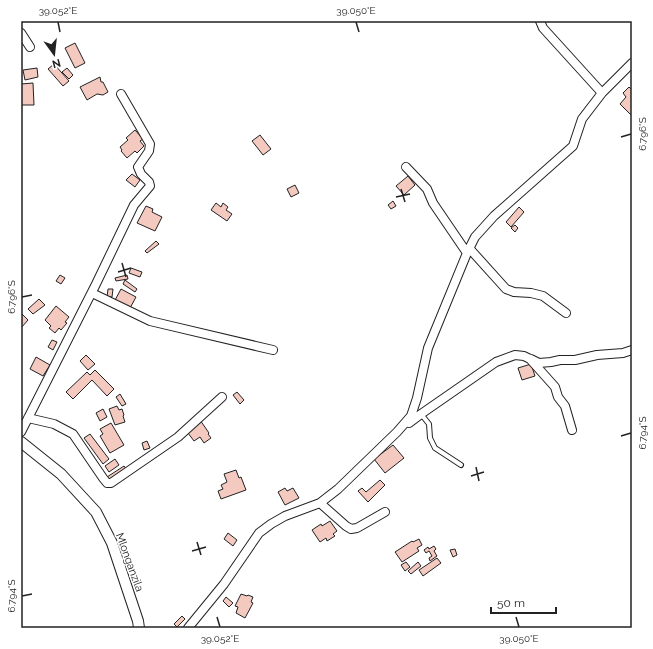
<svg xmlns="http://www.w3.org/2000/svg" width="653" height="649" font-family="Raleway,sans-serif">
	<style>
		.building { fill: #f3c9c0; stroke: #222 }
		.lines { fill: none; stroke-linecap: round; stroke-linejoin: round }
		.service-casing { stroke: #222; stroke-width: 6 }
		.minor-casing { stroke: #222; stroke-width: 10 }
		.tertiary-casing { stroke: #222; stroke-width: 12 }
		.service { stroke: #fff; stroke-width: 4 }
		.minor { stroke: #fff; stroke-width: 8 }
		.tertiary { stroke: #fff; stroke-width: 10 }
		.ticks { fill: none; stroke: #222; stroke-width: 1.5 }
		.labels { text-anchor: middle; stroke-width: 3; stroke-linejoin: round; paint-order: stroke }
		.street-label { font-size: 11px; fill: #222; stroke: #fff }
		.neatline { fill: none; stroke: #222; stroke-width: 1.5 }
		.ticks-label { font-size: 10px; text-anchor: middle; fill: #222 }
	</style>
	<rect width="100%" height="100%" fill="#fff"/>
	<path class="building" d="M75,43L85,63L75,68L65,48Z
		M54,64L69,81L63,86L48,69Z
		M37,68L38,77L25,80L23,70Z
		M67,68L73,75L69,79L62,72Z
		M100,77L101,82H103L108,92L103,95L97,94L87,100L80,87Z
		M33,83L34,105H21V84Z
		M629,87L632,90V116L620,104L626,97L623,93Z
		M135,130L143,139L140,141L144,146L137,153L135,151L127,158L121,151L122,150L120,147L128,140L126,138Z
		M260,135L271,149L263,155L252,141Z
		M132,174L140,180L135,187L126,180Z
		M408,176L415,185L404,195L396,186Z
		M295,185L299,193L291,197L287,189Z
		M393,201L396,206L391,209L388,205Z
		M216,203L221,207L223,203L228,207L226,210L232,214L227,221L211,210Z
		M146,206L153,209L152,212L162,217L155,231L137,223Z
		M519,207L524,212L511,227L506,222Z
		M515,225L518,228L515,232L511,228Z
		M156,241L159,244L147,253L145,251Z
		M131,268L142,272L140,277L129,273Z
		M60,275L65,278L61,284L56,281Z
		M127,275L128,279L116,281L115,278Z
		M125,280L137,289L135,292L123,284Z
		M108,289H113L112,297H107Z
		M121,289L136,297L129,310L114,302Z
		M39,299L45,305L33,314L28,309Z
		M56,306L69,317L65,322L67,323L61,330L59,328L55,333L49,328L51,326L45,320Z
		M21,313L28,320L21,328Z
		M52,340L57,342L53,350L48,347Z
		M86,355L95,364L88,370L80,361Z
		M36,357L50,365L43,376L30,369Z
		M531,364L535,376L522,380L518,368Z
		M95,370L114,389L107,396L92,380L73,399L66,392L87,372L90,375Z
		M237,392L244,400L240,404L233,395Z
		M120,394L126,404L122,406L116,397Z
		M117,406L119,410L122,409L124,415L123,416L125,422L115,425L109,409Z
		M103,409L107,417L100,421L96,413Z
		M200,420L209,433L208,434L211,438L204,443L200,437L194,441L188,433L195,427L193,425Z
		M111,423L124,445L110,453L100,436L103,434L100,429Z
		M90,434L109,459L103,464L84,438Z
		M147,441L150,448L144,450L142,443Z
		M393,445L404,458L385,473L374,459Z
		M115,459L119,465L109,472L105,466Z
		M124,466L127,470L110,481L107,477Z
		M236,470L239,478L241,477L246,490L221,499L218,491L223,489L221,485L227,482L224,474Z
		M380,480L385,485L368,502L358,491L362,488L366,492Z
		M285,488L287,491L293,488L299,498L285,505L278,492Z
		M330,521L337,531L333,534L335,536L327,541L326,538L320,542L312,530L321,524L322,526Z
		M228,533L237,540L233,546L224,539Z
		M419,539L422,545L417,548L419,551L402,562L395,552L412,541L413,542Z
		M434,546L436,549L434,551L437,556L430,561L429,558L432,556L429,551L426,553L424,550L428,547L429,549Z
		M455,549L457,555L453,557L450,550Z
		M437,558L441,563L423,576L419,570Z
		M406,562L410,567L405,571L401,565Z
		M418,562L421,566L411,574L408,571Z
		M241,594L247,596L248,595L253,597L251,602L253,603L245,618L236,613L238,607L235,606Z
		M226,597L233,603L229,607L223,601Z
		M182,616L185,619L177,627L174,624Z"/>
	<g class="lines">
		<g class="service-casing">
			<path id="service" d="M421,414L429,424L430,438L435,448L461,465"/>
		</g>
		<g class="minor-casing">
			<path id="minor" d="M540,21L543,28L602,93
				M21,33L30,47
				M406,167L427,189L433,203L467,253
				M469,248L506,289L514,292L531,293L543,296L566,313
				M92,293L150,321L273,350
				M531,359L539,363L551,362L560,360H575L597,355L623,353L632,350
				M28,418L54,424L73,434L103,478L107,483H111L178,437L222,397
				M409,423L421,414L496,362L515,355L524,356L530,359L555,387L558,397L565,406L572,430
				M21,432L96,284L134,205L150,186L149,182L141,174L138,167L149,151L150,144L121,94
				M320,503L346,526L351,529L357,528L385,512
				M188,628L224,584L259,533L271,524L285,516L320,503L338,489L397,432L411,416L417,398L428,348L467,253L475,237L494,216L573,146L582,119L602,93L632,63"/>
		</g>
		<g class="tertiary-casing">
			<path id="tertiary" d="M21,442L61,474L96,512L112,543L138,621L139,628"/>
		</g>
		<use href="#service" class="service"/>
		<use href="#minor" class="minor"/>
		<use href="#tertiary" class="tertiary"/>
	</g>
	<path class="ticks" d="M58,22L60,32M356,22L359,32M621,137L631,134M401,189L405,202M396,197L410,194M122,263L126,277M118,272L131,268M22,297L32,295M621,436L631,433M476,467L479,481M471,476L484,472M197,542L201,555M192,551L206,547M22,596L32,594M217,617L220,627M516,617L519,627"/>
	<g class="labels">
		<g class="street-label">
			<text transform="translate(130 562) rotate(70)" y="4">Mlonganzila</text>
		</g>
	</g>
	<rect width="653" height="649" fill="none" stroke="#ffffff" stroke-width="44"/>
	<g transform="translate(54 54) rotate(165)" stroke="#ffffff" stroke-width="3" paint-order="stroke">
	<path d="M0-3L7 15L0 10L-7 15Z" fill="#222222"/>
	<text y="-6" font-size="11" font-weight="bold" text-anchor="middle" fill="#222222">N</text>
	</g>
	<path d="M491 607v6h65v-6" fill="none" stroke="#222222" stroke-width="2"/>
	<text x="497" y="607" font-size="12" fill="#222222" stroke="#ffffff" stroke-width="3" paint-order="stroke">50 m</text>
	<rect x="22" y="22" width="609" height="605" class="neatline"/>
	<g class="ticks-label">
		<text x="58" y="14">39.052°E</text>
		<text x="356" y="14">39.050°E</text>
		<text transform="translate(642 134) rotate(-90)" y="4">6.796°S</text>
		<text transform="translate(11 297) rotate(-90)" y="4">6.796°S</text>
		<text transform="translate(642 433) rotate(-90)" y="4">6.794°S</text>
		<text transform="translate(11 596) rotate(-90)" y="4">6.794°S</text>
		<text x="220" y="642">39.052°E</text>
		<text x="519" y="642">39.050°E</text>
	</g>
</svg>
